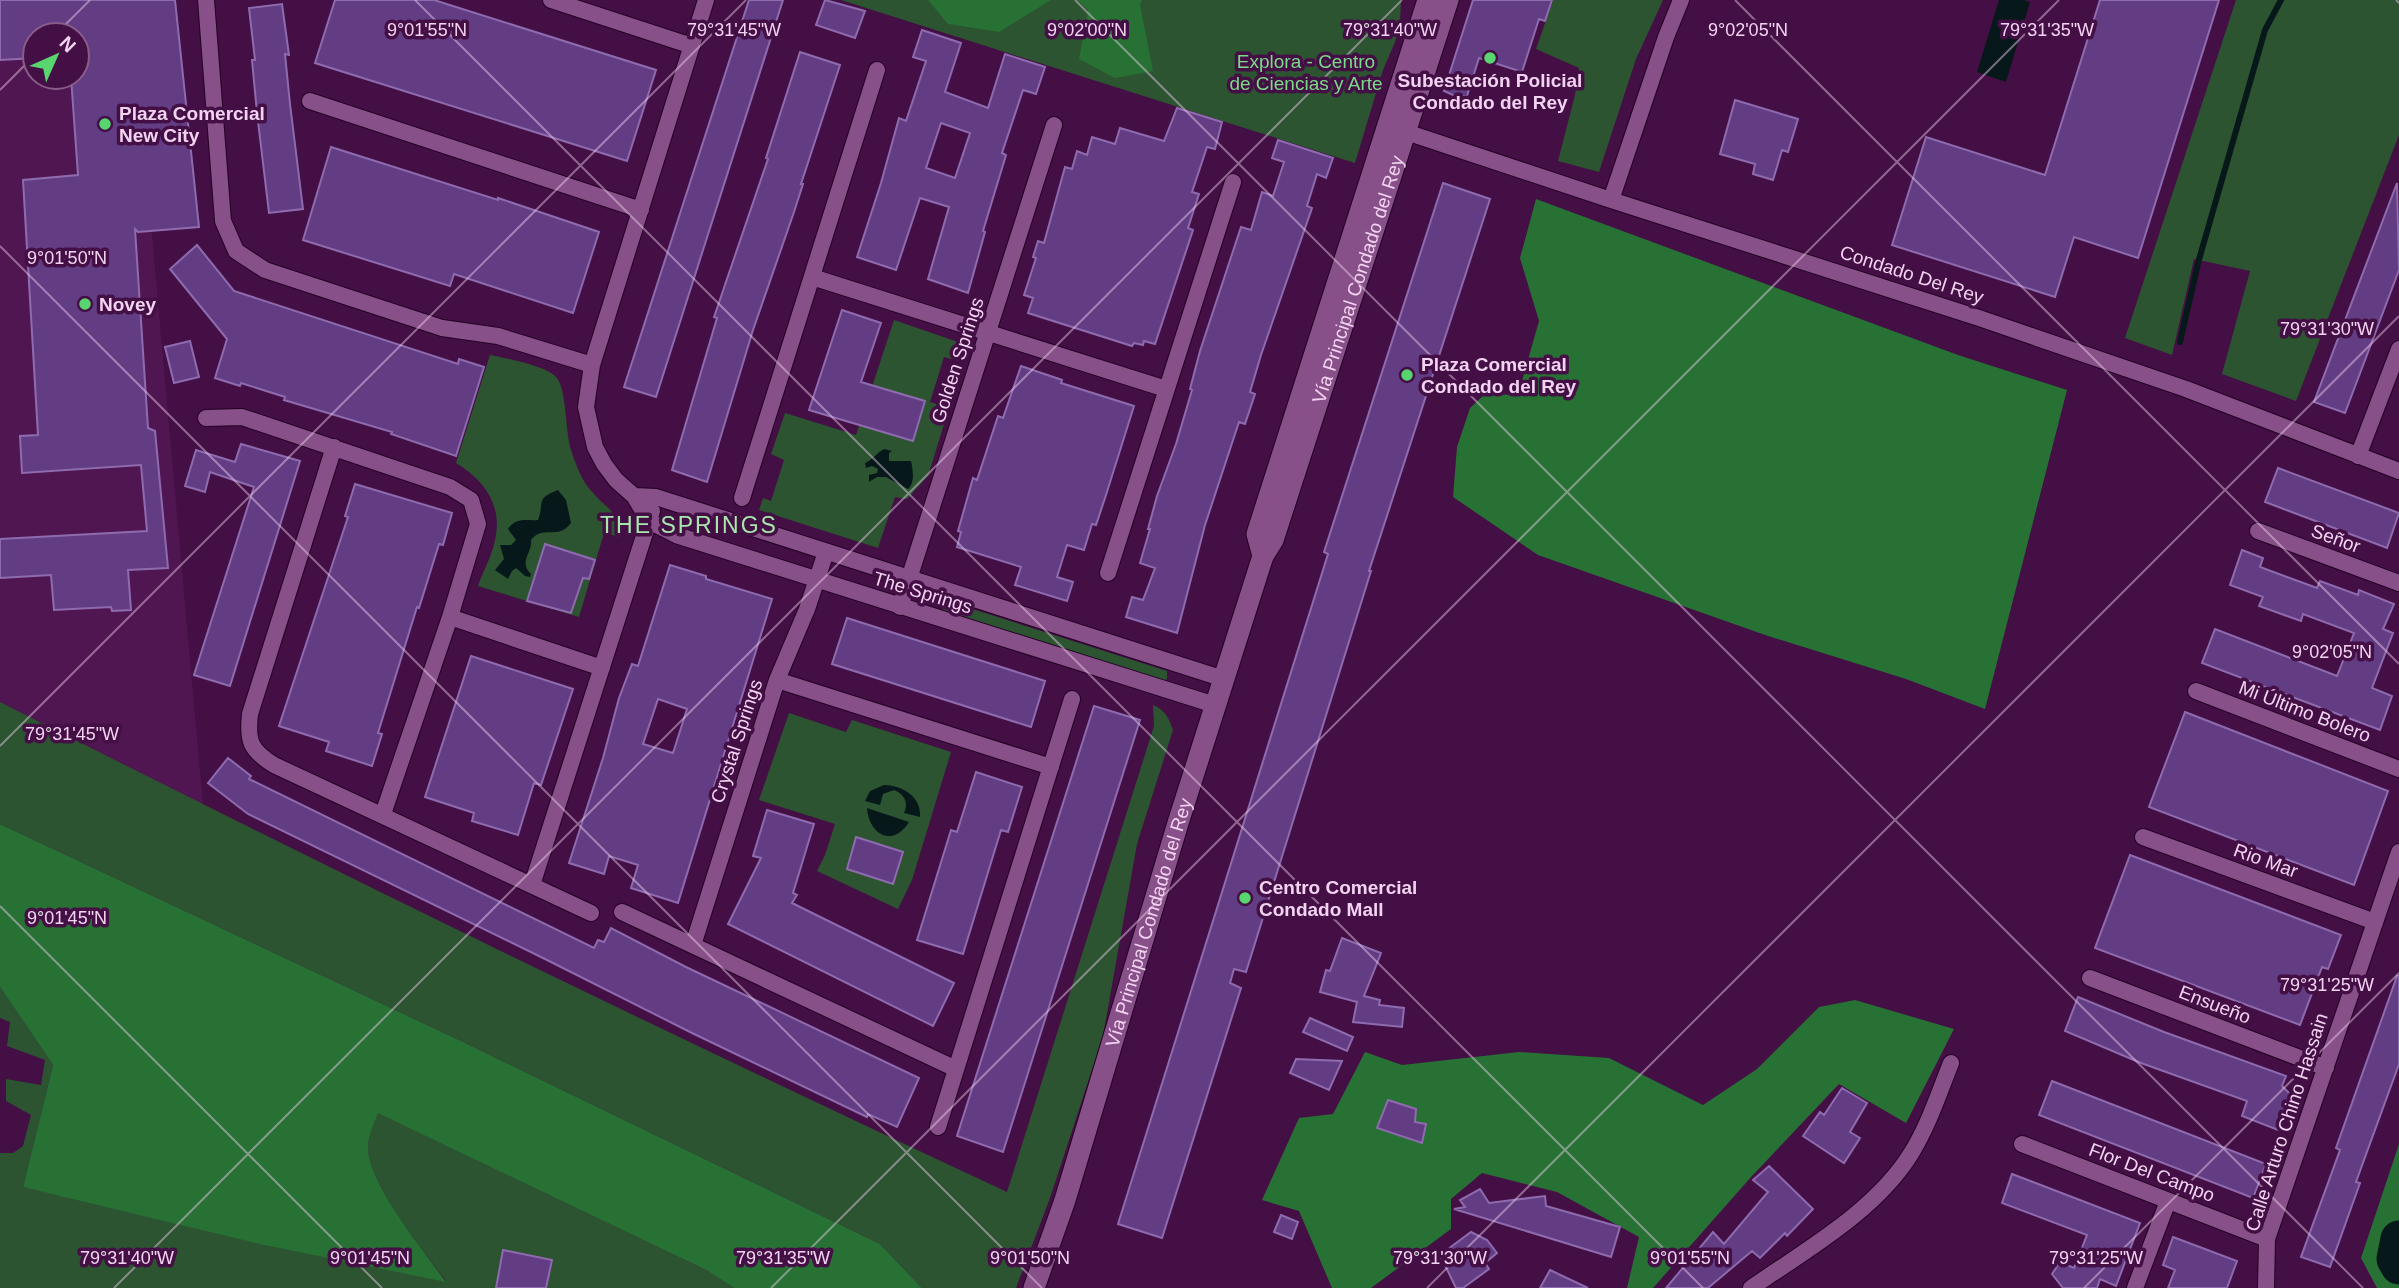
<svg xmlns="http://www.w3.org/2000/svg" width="2399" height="1288" font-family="Helvetica,sans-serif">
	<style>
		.built { fill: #501651; fill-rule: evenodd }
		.green { fill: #2c5431 }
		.forest { fill: #287135 }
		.water { fill: #07181b }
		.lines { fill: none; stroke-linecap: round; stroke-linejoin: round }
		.stream { stroke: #07181b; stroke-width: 6 }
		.river { stroke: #07181b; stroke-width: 37 }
		.building { fill: #633d84; stroke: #8e6bae; stroke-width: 2; fill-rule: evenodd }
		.street-casing { stroke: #240025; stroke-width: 18 }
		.secondary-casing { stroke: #240025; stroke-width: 23 }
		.street { stroke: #885088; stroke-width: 16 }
		.secondary { stroke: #885088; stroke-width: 21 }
		.ticks { fill: none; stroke: #f2d3f1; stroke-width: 2; stroke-opacity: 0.45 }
		.poi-dot { fill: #59d56f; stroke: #430f44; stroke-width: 2.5 }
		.labels { text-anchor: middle; stroke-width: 7; stroke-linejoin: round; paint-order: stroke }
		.park-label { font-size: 19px; fill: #7bda87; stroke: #430f44 }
		.poi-label { font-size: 19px; font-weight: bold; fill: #f2d3f1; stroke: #430f44; text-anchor: start }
		.street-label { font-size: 19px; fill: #f2d3f1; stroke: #430f44 }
		.quarter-label { font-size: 23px; letter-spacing: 2px; fill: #a8e6ae; stroke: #430f44 }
		.ticks-label { font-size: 18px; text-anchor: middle; fill: #f2d3f1; stroke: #430f44; stroke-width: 7; stroke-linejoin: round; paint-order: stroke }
	</style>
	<rect width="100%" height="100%" fill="#430f44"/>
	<path class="built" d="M0,0H131L203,805L0,702ZM35,35H77V77H35Z"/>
	<path class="green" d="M841,0H1401L1400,23L1395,42L1383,70L1355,163Z
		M1553,0H1663L1636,59L1599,172L1558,161L1575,95L1579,68L1536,49Z
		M2236,0H2399V135L2296,401L2222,374L2250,271L2194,259L2172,355L2125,338Z
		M894,320L958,342L965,353L963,362L944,357L930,402L949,408L928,476L907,499L895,497L878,548L759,510L763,498L771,501L784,460L771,454L785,413L856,435Z
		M490,355C505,358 547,366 556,377C567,389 565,431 571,450C576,465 582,482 593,493C611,513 616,508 620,537L604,533L579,617L478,586C483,571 492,556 495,540C503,505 484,480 456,463Z
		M947,601L1167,671V679L1163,681L943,610L940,606L941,602Z
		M0,702C333,871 668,1034 1007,1192L1154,726L1153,705C1165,710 1169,718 1173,730L1137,844L1103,1036L1050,1198L1016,1288H922L880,1244L459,1040L0,824Z
		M789,713L846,732L852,720L951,752L912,880L898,909L817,871L825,855L835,824L759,800Z
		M0,987L53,1065L23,1187L446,1281C422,1248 372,1189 368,1150C367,1138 374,1124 377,1112L706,1270L734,1288H0V1153H13L23,1146L31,1115L6,1101V1079L41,1085L45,1060L7,1046L10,1022L0,1018Z"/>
	<path class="forest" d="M928,0H1051L999,32L948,24Z
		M1077,0H1142L1140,5L1153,71L1115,78L1079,59L1088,10Z
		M1536,199L1958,355L2067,390L1985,709L1906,679L1768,636L1538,555L1453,497L1457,447L1470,408L1485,394L1518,395L1539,321L1520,258Z
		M0,824L459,1040L880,1244L922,1288H734L706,1270L378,1113C374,1123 367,1139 368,1150C372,1189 423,1249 446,1282L260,1244L23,1187L53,1065L0,987Z
		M1855,1000L1954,1029L1906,1123L1839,1084L1752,1176L1653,1288H1627L1639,1237L1557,1192L1482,1173L1451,1199V1229L1371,1288H1332L1299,1211L1262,1200L1299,1118L1333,1114L1365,1052L1402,1065L1519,1052L1609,1058L1703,1105L1757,1069L1819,1007Z
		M2399,1144V1288H2377L2361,1258Z"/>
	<path class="water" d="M1999,0H2023L2030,2L2006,82L1977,72Z
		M884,449L892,451L889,453V461H911C913,470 915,483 908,489L886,477H877L869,482V475L877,473L878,469L872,466L866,468L865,463C873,460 876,453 884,449Z
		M558,490L566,500L571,523C557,541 544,524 531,540C533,552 518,562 531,574L530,577L525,576L516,568L512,571L508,579L495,570L504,559L500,545H511L516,540L508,529C516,517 526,521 538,520C545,501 535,499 558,490Z
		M884,785C902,785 922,797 920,817L904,813C909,802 904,794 894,790L883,794L880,805L865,801L870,791Z
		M867,808L909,822C893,848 869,835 867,808Z"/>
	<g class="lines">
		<path class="stream" d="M2180,342L2198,263L2265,30L2281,0"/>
		<path class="river" d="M2399,1239L2395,1259L2399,1266"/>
	</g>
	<path class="building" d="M0,0H175L199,227L138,232L135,229L148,428L155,431L168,568L128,570L131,610L112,611L111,607L54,610L51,575L0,578V539L147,531L141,465L22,473L20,436L38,435L23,180L78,175L71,77H77V35H35V58L0,60Z
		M335,0H434L656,70L627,161L315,63Z
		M749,0H783L656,397L624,387Z
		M825,0L865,11L855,38L816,25Z
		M1473,0H1552L1545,21L1539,19L1522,72L1479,58L1467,96H1455L1444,91Z
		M2100,0H2219L2138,258L2074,237L2055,297L1892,245L1926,137L2045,175Z
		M282,4L289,55L285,54L290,104L303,209L269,213L257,113L252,60H255L249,8Z
		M922,30L961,43L945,92L988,108L1005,54L1045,67L1036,94L1023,90L1002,153L1006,155L983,231L985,232L968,293L928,279L949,207L920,198L896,270L857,257L881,183L899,118L906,121L926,61L913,57ZM941,123L970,133L955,178L926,168Z
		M800,52L840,65L801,184H803L794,212L753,330L707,482L672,470L717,318L714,317L768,159L766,158Z
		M1735,100L1798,119L1788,152L1782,150L1773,180L1753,174L1755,164L1720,154Z
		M1177,108L1222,122L1215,149L1207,147L1192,192L1199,194L1188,228L1193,230L1155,344L1144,341L1143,345L1134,343L1132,346L1028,313L1033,298L1024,295L1036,258L1033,257L1038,241L1044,243L1065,167L1072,169L1077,151L1087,155L1092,137L1115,144L1120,128L1164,141Z
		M1278,140L1333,158L1326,178L1317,174L1307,206L1312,208L1261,355L1250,392L1255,394L1245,424L1239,422L1205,525L1177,633L1126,617L1132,597L1143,600L1155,568L1140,563L1150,529H1148L1157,496L1176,444L1192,390L1190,389L1200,351L1241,227L1251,230L1262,192L1273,196L1284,162L1272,158Z
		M331,147L498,200V198L599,232L573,313L454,274L450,286L303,240Z
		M1443,183L1490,199L1369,571H1371L1246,972L1234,969L1230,983L1241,988L1162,1238L1118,1224L1328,554L1324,552Z
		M2397,183L2399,270L2345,413L2314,402Z
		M197,245L234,291L458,364L459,359L484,367L456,456L391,434L392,432L284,400L285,397L241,383L240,386L215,378L227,339L170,269Z
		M842,310L881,323L861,382L925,401L913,441L809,410Z
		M190,341L199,377L174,383L165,347Z
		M1021,366L1062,380L1061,383L1134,406L1106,495L1096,525L1092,524L1084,550L1067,545L1057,577L1073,582L1067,601L1015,585L1021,567L957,547L961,532L958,531L973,478L977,480L998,416L1003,418Z
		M241,444L300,461L230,686L194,675L254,487L210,472L205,492L185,486L196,450L235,462Z
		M2278,468L2399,513L2387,548L2265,502Z
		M355,484L452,513L443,545L439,544L419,608L417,607L378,733L382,734L372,766L326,751L329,742L279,726L348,517L345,516Z
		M545,544L595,560L589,579L583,578L571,613L527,601Z
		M2242,550L2263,558L2260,567L2317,588L2320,581L2358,595L2359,590L2394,604L2383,629L2393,633L2372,688L2392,696L2380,730L2202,663L2215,629L2337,676L2354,633L2303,614L2301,621L2259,606L2263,597L2230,585Z
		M670,565L706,576V579L772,599L678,903L631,888L638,865L609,856L604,874L569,863L603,758L619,698L632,664L638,666ZM658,699L687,709L673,753L643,744Z
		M847,618L1045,681L1031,727L832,664Z
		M471,656L573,689L541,785L534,783L518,835L472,821L474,813L425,797Z
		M1094,706L1140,720L1003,1152L957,1136Z
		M2185,712L2388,791L2354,885L2149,807Z
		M228,758L251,776L249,779L594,948L598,940L604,942L611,928L686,967L919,1078L897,1127L868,1114L867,1117L692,1033L547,960L248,814L208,783Z
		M976,772L1022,787L1008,832L1001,830L963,954L917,940L951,830L957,832Z
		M767,810L814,824L793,893L797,895L792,903L954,983L933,1026L728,924L761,858L753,856Z
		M856,837L903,852L893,884L847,869Z
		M2130,855L2341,935L2328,969L2322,967L2300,1025L2095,948Z
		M1342,938L1381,953L1364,996L1380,1000L1379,1005L1404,1008L1402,1027L1353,1022L1357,1002L1320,992L1326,970L1330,971Z
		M2397,976H2399V1064L2356,1182L2360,1183L2330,1267L2301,1257L2340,1150L2336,1148Z
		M2078,997L2164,1032L2286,1076L2282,1086L2291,1095L2278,1130L2242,1116L2247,1101L2141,1063L2065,1031Z
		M1310,1018L1353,1037L1347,1051L1303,1032Z
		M1296,1059L1342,1061L1329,1090L1290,1073Z
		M2052,1081L2266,1164L2253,1198L2039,1115Z
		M1842,1088L1867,1103L1850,1132L1860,1138L1844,1163L1803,1136L1820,1112L1824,1115Z
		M1388,1100L1416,1109L1415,1122L1426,1124L1422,1143L1377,1128Z
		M1769,1166L1813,1209L1787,1236L1785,1233L1760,1258L1752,1251L1708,1288H1666L1713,1232L1724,1244L1768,1192L1753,1180Z
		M2012,1174L2140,1223L2116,1286L2100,1279L2097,1288H2063L2052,1274L2060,1262L2074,1268L2087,1235L2002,1203Z
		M1480,1189L1489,1203L1545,1196L1546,1206L1620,1227L1611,1257L1454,1209L1465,1207L1460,1200Z
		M1281,1215L1298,1222L1292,1239L1274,1232Z
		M1471,1232L1487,1240L1497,1253L1485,1263L1489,1269L1463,1288H1456L1440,1255Z
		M2173,1237L2237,1261L2227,1288H2168L2175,1270L2163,1265Z
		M503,1250L552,1260L546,1288H496Z
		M1550,1270L1588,1288H1540Z"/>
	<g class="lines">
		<g class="street-casing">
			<path id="street" d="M206,0L223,221L236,251L265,270L442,328L498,336L592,365
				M551,0L692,46
				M706,0L592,365L586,407L595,447L604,464L616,480L634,496L649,521L676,535L1215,705
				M310,101L641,210
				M1406,132L1611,200L1979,318L2186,389L2399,471
				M1611,200L1666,37L1681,0
				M812,277L1166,389
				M206,418L242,417L450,487L471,500L478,524L450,617L383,814
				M334,447L250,714C247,741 250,750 274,765L591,913
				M2358,456L2399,349
				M634,496L656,497L1224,679
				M742,498L877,70
				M2258,531L2399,583
				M1108,573L1233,182
				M900,607L1054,125
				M450,617L602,668
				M777,680L1051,767
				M2196,691L2399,769
				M2143,837L2375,922
				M532,885L652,511
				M622,912L956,1069
				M693,945L777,680L807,609L826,552
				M2090,978L2326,1068
				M938,1127L1072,699
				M2022,1144L2267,1239
				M1751,1288C1806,1250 1877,1210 1912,1152C1929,1124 1939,1093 1951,1063
				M2135,1288L2168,1201
				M2266,1288L2267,1239L2399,852"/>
		</g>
		<g class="secondary-casing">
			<g id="secondary">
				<path d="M1263,556L1257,534L1428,0"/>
				<path id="s1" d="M1034,1288L1065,1200L1178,823L1263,556L1273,540L1448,0"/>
			</g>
		</g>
		<use href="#street" class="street"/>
		<use href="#secondary" class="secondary"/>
	</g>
	<path class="ticks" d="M415,0L1703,1288M1075,0L2363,1288M1735,0L2399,664M2396,0L2399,3M55,35L90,0M0,90L35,55M0,246L1042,1288M0,746L746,0M0,906L382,1288M114,1288L1402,0M771,1288L2059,0M1427,1288L2399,316M2084,1288L2399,973"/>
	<g class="poi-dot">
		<circle cx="1490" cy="58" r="7"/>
		<circle cx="105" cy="124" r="7"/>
		<circle cx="85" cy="304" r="7"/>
		<circle cx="1407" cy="375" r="7"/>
		<circle cx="1245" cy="898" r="7"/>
	</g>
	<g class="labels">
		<g class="park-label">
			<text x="1306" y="68">Explora - Centro<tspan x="1306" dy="22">de Ciencias y Arte</tspan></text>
		</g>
		<g class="poi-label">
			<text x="1490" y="87" text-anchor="middle">Subestación Policial<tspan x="1490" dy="22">Condado del Rey</tspan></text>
			<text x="119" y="120">Plaza Comercial<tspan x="119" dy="22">New City</tspan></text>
			<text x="99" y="311">Novey</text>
			<text x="1421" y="371">Plaza Comercial<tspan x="1421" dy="22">Condado del Rey</tspan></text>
			<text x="1259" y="894">Centro Comercial<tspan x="1259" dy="22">Condado Mall</tspan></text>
		</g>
		<g class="street-label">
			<text transform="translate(1912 274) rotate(18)" y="7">Condado Del Rey</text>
			<text dy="7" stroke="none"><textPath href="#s1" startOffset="1060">Vía Principal Condado del Rey</textPath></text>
			<text transform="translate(957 360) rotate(-72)" y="7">Golden Springs</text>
			<text transform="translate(2336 538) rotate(20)" y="7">Señor</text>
			<text transform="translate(923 592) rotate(17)" y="7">The Springs</text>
			<text transform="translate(2305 711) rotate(21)" y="7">Mi Último Bolero</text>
			<text transform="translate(736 741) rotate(-72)" y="7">Crystal Springs</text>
			<text transform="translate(2266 860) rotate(20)" y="7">Rio Mar</text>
			<text dy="7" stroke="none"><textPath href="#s1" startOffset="383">Vía Principal Condado del Rey</textPath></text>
			<text transform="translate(2215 1004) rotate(21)" y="7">Ensueño</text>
			<text transform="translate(2286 1122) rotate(-72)" y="7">Calle Arturo Chino Hassain</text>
			<text transform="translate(2152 1172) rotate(21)" y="7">Flor Del Campo</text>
		</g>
		<g class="quarter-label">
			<text x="689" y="533">THE SPRINGS</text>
		</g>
	</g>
	<g class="ticks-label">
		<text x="427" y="36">9°01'55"N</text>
		<text x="734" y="36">79°31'45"W</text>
		<text x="1087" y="36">9°02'00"N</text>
		<text x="1390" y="36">79°31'40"W</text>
		<text x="1748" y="36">9°02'05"N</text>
		<text x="2047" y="36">79°31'35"W</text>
		<text x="67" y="264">9°01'50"N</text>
		<text x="2327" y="335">79°31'30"W</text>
		<text x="2332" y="658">9°02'05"N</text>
		<text x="72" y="740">79°31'45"W</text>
		<text x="67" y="924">9°01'45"N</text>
		<text x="2327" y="991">79°31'25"W</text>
		<text x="127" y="1264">79°31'40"W</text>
		<text x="783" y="1264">79°31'35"W</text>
		<text x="1440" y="1264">79°31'30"W</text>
		<text x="1690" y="1264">9°01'55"N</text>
		<text x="2096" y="1264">79°31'25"W</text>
		<text x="370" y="1264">9°01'45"N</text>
		<text x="1030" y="1264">9°01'50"N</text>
	</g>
	<g transform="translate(56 56) rotate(45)"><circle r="33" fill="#430f44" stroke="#895d89" stroke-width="2"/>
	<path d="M0-5L12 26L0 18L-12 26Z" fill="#59d56f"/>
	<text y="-10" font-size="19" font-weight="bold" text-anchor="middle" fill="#f2d3f1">N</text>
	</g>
</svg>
